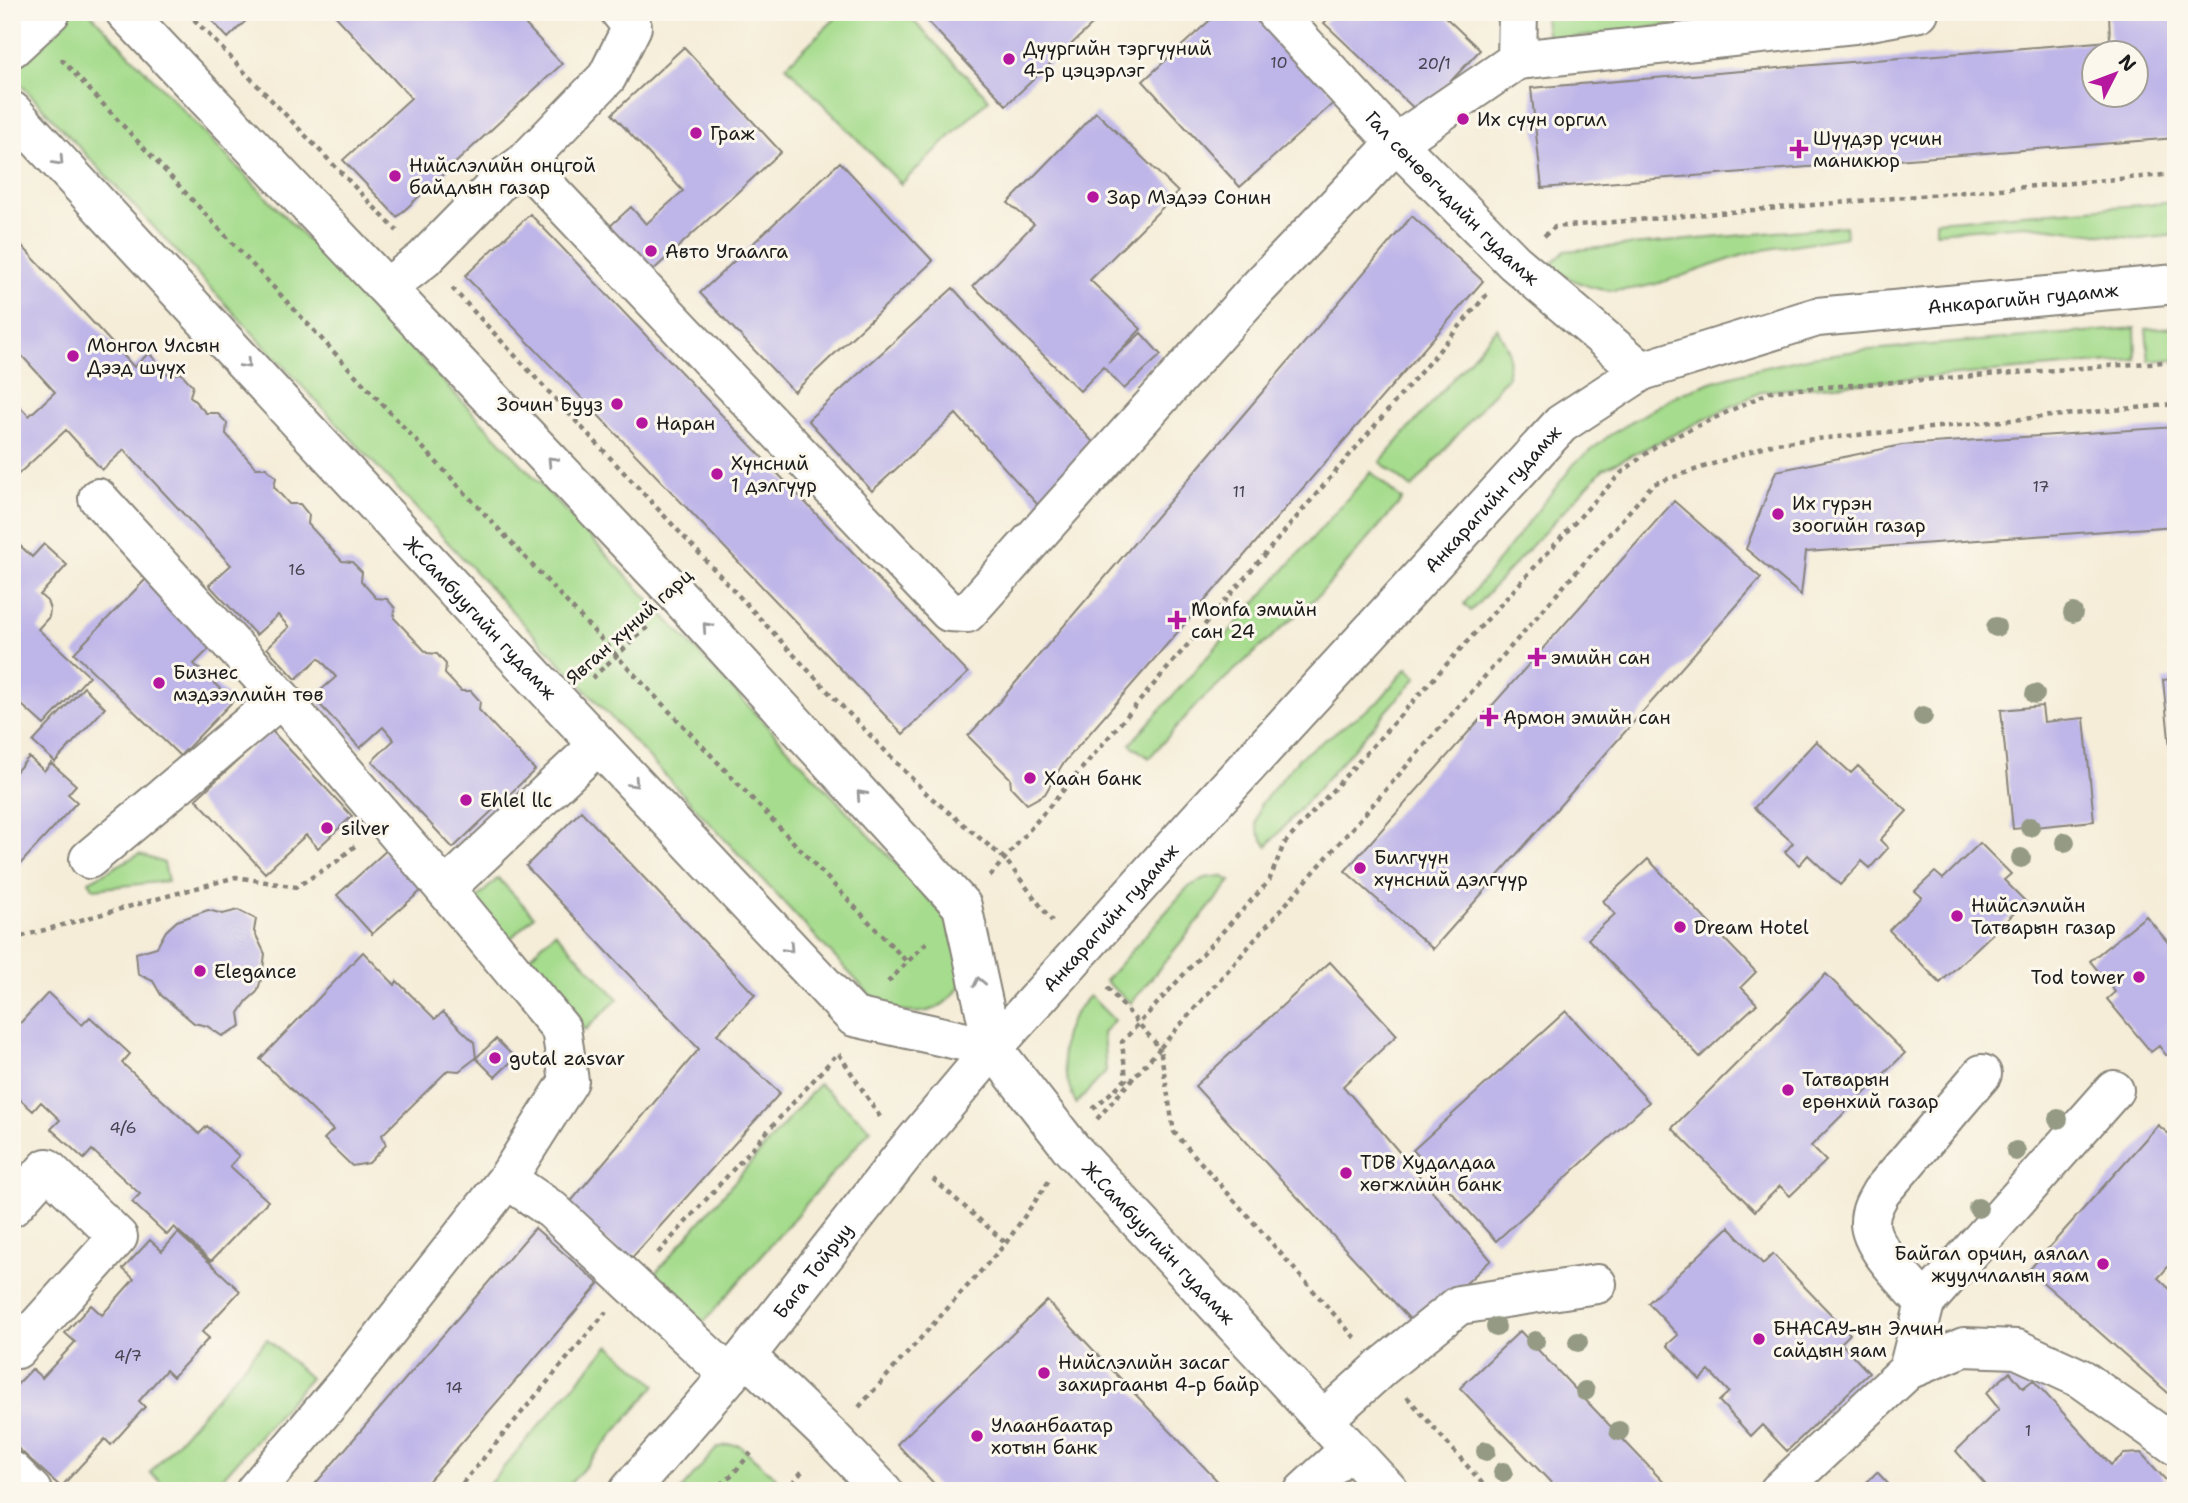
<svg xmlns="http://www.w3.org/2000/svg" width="2188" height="1503" font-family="'Shantell Sans',sans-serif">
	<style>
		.green { fill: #a6dc8d; stroke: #617c54; stroke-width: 2 }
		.building { fill: #beb5e8; fill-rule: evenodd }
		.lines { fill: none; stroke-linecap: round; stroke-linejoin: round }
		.minor-casing { stroke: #88847a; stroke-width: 42 }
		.major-casing { stroke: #88847a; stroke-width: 42 }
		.path { stroke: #88847a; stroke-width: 4.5; stroke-dasharray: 5 5; stroke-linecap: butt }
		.minor { stroke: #fff; stroke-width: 38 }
		.major { stroke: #fff; stroke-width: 38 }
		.tree { fill: #949a83 }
		.oneway { stroke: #999 }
		.poi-dot { fill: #b5179e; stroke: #fbf7ec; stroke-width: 2.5 }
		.labels { text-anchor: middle; stroke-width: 6; stroke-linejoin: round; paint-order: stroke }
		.number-label { font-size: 16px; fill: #44424f }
		.poi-label { font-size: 19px; fill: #1c1c1c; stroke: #fbf7ec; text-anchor: start }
		.street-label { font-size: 19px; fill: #1c1c1c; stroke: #fbf7ec }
	</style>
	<rect width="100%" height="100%" fill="#fbf7ec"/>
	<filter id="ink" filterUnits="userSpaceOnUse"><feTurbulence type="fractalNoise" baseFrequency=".0143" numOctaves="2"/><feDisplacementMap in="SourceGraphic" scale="14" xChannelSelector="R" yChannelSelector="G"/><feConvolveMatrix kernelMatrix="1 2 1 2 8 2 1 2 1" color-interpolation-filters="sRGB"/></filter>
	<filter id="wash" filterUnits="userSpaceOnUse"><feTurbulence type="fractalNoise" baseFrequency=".00686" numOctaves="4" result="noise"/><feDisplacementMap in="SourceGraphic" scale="28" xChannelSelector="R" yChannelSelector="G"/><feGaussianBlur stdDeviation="1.57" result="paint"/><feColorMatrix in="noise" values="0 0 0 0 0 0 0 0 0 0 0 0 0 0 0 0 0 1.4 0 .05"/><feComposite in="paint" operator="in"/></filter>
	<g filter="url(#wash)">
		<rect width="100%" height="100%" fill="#f5edd8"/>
		<path class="green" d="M12,12H89L502,443L946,917L964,978C945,1019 903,1022 870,995L12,75Z
			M842,12H905L989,99L901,184L786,66Z
			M1544,12H1676L1678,24L1548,41Z
			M2176,202V235L2140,239L2025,225L1936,232V221Z
			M1845,226L1846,237C1816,242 1785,245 1755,252C1712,262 1642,298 1599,289C1581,285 1565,277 1549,267L1564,251Z
			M2176,327V359L2149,361L2146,329Z
			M1497,328L1509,351L1508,376L1412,488L1380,462Z
			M2135,328L2136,360L1763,391L1603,469L1471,611L1464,604L1575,463L1610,435L1675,396L1714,381L1761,368L1811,357L1857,351Z
			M1371,472L1402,500L1321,593L1199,702L1149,758L1130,744Z
			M1407,668L1417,677L1267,846L1258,832L1256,823L1260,805L1299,758L1378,702Z
			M139,854L164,863L168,881L94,889L89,881Z
			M1221,876L1231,881L1131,1003L1105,981L1187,888L1205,878Z
			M498,878L534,916L508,941L472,903Z
			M555,932L618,999L585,1030L522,964Z
			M1090,996L1114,1020L1103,1033L1106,1072L1076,1104C1058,1061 1054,1031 1090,996Z
			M819,1084L871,1129L698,1329L646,1284Z
			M267,1339L310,1378L211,1491H171L150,1473Z
			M609,1345L656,1385L564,1491H483Z
			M727,1445H739L776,1478L766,1491H680L717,1448Z"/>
		<g id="blocks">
			<path class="building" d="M204,12H255L228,38Z
				M332,12H514L562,64L397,217L343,160L411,98Z
				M919,12H1106L1006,105Z
				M1219,12H1258L1338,99L1240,187L1143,81Z
				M1334,12H1440L1480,50L1420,114L1324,23Z
				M2109,12H2176V138L1542,188L1531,88L2110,41ZM2094,52H2136V94H2094Z
				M684,47L781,152L649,274L608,228L631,207L646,224L683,191L612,114Z
				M1096,112L1178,192L1090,280L1141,329L1108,363L1141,333L1161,355L1124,389L1103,367L1080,391L973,286L1034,224L1008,203Z
				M840,162L933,261L794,392L700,293Z
				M530,214L968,673L903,734L465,276Z
				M1412,216L1483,281L1062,765L1045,794L1027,804L1011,787L1010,778L968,736L1000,701Z
				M12,235L134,367L149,353L169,375L181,373L193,386L190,396L206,413H217L227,423L226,434L256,468H266L276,477L274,487L289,504H300L309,515L308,524L342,561L352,562L362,572L361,581L376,598L387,599L395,608L394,618L427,653L437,654L446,664L445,674L461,691H471L480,701L479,710L535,770L453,848L372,761L394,740L383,727L360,748L313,697L336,677L319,658L296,679L267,648L289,627L278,615L256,635L209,585L231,565L124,450L102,470L66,430L12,480V398L29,416L55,392L12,345Z
				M953,288L1100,450L1038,505L956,414L872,491L808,420Z
				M2176,427V526L1806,552L1801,595L1746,549L1776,471L1902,445Z
				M1674,501L1761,578L1433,949L1345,871Z
				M12,538L32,557L44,544L67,565L40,595L47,601L50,609L49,617L38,629L89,676L44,725L12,696Z
				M148,577L216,642L194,664L233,701L180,756L74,653Z
				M2176,678V788H2174L2163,680Z
				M84,687L105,708L55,762L33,742Z
				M2042,706L2044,722L2084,718L2094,821L2013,829L2001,710Z
				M271,730L352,816L318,848L306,835L265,873L196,799Z
				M1816,741L1851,773L1858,766L1907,811L1880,840L1888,848L1870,868L1862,861L1840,885L1808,855L1799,865L1785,852L1793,843L1754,808Z
				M29,757L44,771L51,763L76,785L68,794L77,802L12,873V776Z
				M581,811L755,995L717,1034L780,1093L629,1261L568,1205L699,1049L526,866Z
				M1980,843L2011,874L2004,880L2026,902L1940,983L1889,930L1922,897L1915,891L1935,872L1943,879Z
				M388,849L424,888L372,934L337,895Z
				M1648,859L1756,972L1741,987L1757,1004L1700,1057L1588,939L1615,914L1603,901Z
				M208,910L223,914L238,910L256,919L254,931L265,954L262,977L257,992L247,1001L239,1013L241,1026L222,1036L207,1026L194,1023L161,995L153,981L138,974L136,953L157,947L166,931L177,921Z
				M2146,916L2176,952V1054L2166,1055L2159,1046L2151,1052L2107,999L2115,992L2090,961Z
				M363,952L395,985L397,981L435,1019L443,1012L474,1042L476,1058L496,1039L515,1058L495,1077L476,1058L459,1071L448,1070L382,1135L386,1145L369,1163L352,1166L324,1139L333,1130L260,1059Z
				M1330,962L1397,1035L1343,1086L1491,1260L1418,1328L1195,1086Z
				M1826,974L1905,1053L1811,1146L1826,1161L1790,1196L1780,1186L1755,1211L1672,1128Z
				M48,993L82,1025L90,1017L130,1054L122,1063L199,1134L207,1126L239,1156L230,1166L268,1201L211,1261L174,1227L167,1235L132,1202L140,1194L92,1150L84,1159L51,1129L60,1120L41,1102L33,1111L12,1092V1032Z
				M1566,1011L1649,1102L1496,1241L1413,1150Z
				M2158,1125L2176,1140V1258L2158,1278L2176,1295V1400L2029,1270Z
				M1729,1227L1763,1264L1773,1254L1850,1334L1841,1343L1869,1373L1787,1451L1762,1425L1751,1436L1719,1401L1729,1392L1709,1371L1700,1380L1667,1345L1678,1335L1648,1303Z
				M535,1228L599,1284L420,1491H309Z
				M178,1233L240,1291L202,1332L209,1338L173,1377L166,1370L139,1401L145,1407L111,1445L105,1439L61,1487L12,1443V1390L32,1369L42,1378L75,1342L65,1333L91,1305L102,1315L134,1279L123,1269L150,1240L162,1251Z
				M1047,1301L1227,1491H941L897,1444Z
				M1520,1331L1672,1491H1559L1460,1388Z
				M2010,1372L2023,1388L2033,1380L2111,1465L2124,1454L2141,1453L2176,1491H1991L1956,1451L1999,1409L1986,1393Z
				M1877,1472L1895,1491H1858Z"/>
		</g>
	</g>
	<g filter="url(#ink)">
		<use href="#blocks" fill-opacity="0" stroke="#88847a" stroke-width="2"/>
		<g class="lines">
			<g class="minor-casing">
				<g id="minor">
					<path id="s1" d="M1275,12L1396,143L1514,262L1642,371"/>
					<path d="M1517,60L1854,24L1919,12"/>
					<path d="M524,163L607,77L632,27L620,12"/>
					<path d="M388,287L424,259L503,178L524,163L949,612L967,613L1256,290L1396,143L1517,60L1518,12"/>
					<path d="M98,498L281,698"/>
					<path d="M89,859L281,698L445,889L561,1029L569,1081L507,1179L347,1382L255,1491"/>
					<path d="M445,889L598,745"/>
					<path d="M507,1179L552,1210L729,1375"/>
					<path d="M12,1207L47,1168L118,1237L17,1349"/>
					<path d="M1925,1303C1909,1284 1869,1246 1870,1222C1870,1210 1876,1201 1881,1192L1982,1074"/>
					<path d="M746,1356L831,1437L883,1491"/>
					<path d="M1908,1370L1964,1347L2017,1349L2082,1379L2176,1446"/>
					<path d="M1323,1420L1381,1368L1459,1305L1597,1284"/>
					<path d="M12,1471L32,1491"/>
					<path d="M1304,1491L1350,1449"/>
					<path d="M1779,1491L1908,1370L1925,1303L2114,1090"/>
				</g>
			</g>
			<g class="major-casing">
				<g id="major">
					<path id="s2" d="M125,12L681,599L962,906L993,1048L1071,1148L1389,1491"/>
					<path d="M12,48L51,12"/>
					<path id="s3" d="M12,111L562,706L854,1017L993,1048"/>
					<path id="s4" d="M629,1491L746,1356L904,1154L993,1048L1198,820L1561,424L1642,371L1817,317L2176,284"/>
				</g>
			</g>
			<path class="path" d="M187,12L397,231
				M61,59L616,655L907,962
				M1544,236L1555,227L2176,174
				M452,288L835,699L928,795L1005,859L1052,921
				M592,678L650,625
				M990,876L1489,292
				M12,939L236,877L296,887L336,862L356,845
				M888,982L928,941
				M839,1054L882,1120
				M1093,1109L1126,1079L1122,1042L1269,881L1284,844L1588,508L1621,473L1657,445L1772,391L2176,361
				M1097,1119L1160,1048L1104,984
				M933,1179L1006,1243
				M658,1253L837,1054
				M1355,1338L1174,1132L1160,1048L1653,484L1775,443L2176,404
				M1407,1397L1489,1491
				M859,1407L1006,1243L1049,1181
				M456,1491L606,1312
				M713,1491L730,1477L751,1453
				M786,1491L804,1469"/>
			<use href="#minor" class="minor"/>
			<use href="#major" class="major"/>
		</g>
		<g class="tree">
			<circle cx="2073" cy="613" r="10"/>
			<circle cx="1996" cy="627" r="10"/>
			<circle cx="2035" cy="694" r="10"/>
			<circle cx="1923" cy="716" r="10"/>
			<circle cx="2030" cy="827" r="10"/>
			<circle cx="2065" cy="842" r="10"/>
			<circle cx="2021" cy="858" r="10"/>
			<circle cx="2058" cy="1119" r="10"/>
			<circle cx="2016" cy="1151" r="10"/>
			<circle cx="1978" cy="1208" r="10"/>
			<circle cx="1496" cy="1327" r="10"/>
			<circle cx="1535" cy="1341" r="10"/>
			<circle cx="1578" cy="1342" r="10"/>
			<circle cx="1585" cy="1391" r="10"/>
			<circle cx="1619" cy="1431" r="10"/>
			<circle cx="1486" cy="1451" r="10"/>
			<circle cx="1503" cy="1472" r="10"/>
		</g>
		<defs><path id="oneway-chevron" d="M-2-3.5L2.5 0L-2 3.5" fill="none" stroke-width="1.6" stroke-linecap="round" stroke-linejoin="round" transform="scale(1.75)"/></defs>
		<g class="oneway">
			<use href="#oneway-chevron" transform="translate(59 161) rotate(47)"/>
			<use href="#oneway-chevron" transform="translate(246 364) rotate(47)"/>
			<use href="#oneway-chevron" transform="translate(552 461) rotate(-133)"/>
			<use href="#oneway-chevron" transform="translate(707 627) rotate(-132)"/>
			<use href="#oneway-chevron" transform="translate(634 783) rotate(47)"/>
			<use href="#oneway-chevron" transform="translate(861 795) rotate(-132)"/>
			<use href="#oneway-chevron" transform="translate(789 948) rotate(47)"/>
			<use href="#oneway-chevron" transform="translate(979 982) rotate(-102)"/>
		</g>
	</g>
	<g class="poi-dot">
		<circle cx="1009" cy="59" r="7"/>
		<circle cx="1463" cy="119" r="7"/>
		<circle cx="696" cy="133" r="7"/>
		<path d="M1795.5 138.5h7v7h7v7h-7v7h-7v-7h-7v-7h7z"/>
		<circle cx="395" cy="176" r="7"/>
		<circle cx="1093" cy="197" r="7"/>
		<circle cx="651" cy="251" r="7"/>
		<circle cx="73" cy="356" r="7"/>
		<circle cx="617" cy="404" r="7"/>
		<circle cx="642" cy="423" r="7"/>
		<circle cx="717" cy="474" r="7"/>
		<circle cx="1778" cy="514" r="7"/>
		<path d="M1173.5 609.5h7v7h7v7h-7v7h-7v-7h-7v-7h7z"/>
		<path d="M1533.5 646.5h7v7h7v7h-7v7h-7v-7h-7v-7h7z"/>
		<circle cx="159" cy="683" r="7"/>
		<path d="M1485.5 706.5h7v7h7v7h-7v7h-7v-7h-7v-7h7z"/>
		<circle cx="1030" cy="778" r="7"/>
		<circle cx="466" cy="800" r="7"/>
		<circle cx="327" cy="828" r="7"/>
		<circle cx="1360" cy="868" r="7"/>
		<circle cx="1957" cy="916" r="7"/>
		<circle cx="1680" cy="927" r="7"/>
		<circle cx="200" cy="971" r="7"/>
		<circle cx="2139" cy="977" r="7"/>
		<circle cx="495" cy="1058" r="7"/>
		<circle cx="1788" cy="1090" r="7"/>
		<circle cx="1346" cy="1173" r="7"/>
		<circle cx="2103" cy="1264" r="7"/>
		<circle cx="1759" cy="1339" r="7"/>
		<circle cx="1044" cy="1373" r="7"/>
		<circle cx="977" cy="1436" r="7"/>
	</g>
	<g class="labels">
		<g class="number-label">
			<text x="1279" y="68">10</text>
			<text x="1434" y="69">20/1</text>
			<text x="2041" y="492">17</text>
			<text x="1239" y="497">11</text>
			<text x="297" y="575">16</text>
			<text x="123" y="1133">4/6</text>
			<text x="128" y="1361">4/7</text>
			<text x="454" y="1393">14</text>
			<text x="2028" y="1436">1</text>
		</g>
		<g class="poi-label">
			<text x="1023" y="55">Дүүргийн тэргүүний<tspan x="1023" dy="22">4-р цэцэрлэг</tspan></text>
			<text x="1477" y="126">Их сүүн оргил</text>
			<text x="710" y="140">Граж</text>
			<text x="1813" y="145">Шүүдэр үсчин<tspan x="1813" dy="22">маникюр</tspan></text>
			<text x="409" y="172">Нийслэлийн онцгой<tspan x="409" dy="22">байдлын газар</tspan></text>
			<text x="1107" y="204">Зар Мэдээ Сонин</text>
			<text x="665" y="258">Авто Угаалга</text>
			<text x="87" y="352">Монгол Улсын<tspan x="87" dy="22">Дээд шүүх</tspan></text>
			<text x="603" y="411" text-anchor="end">Зочин Бууз</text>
			<text x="656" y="430">Наран</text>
			<text x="731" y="470">Хүнсний<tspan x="731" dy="22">1 дэлгүүр</tspan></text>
			<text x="1792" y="510">Их гүрэн<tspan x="1792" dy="22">зоогийн газар</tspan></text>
			<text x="1191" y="616">Monfa эмийн<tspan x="1191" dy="22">сан 24</tspan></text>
			<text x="1551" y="664">эмийн сан</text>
			<text x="173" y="679">Бизнес<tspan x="173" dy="22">мэдээллийн төв</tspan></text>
			<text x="1503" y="724">Армон эмийн сан</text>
			<text x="1044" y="785">Хаан банк</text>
			<text x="480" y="807">Ehlel llc</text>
			<text x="341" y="835">silver</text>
			<text x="1374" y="864">Билгүүн<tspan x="1374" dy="22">хүнсний дэлгүүр</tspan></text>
			<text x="1971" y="912">Нийслэлийн<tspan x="1971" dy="22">Татварын газар</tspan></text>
			<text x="1694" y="934">Dream Hotel</text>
			<text x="214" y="978">Elegance</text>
			<text x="2125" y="984" text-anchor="end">Tod tower</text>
			<text x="509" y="1065">gutal zasvar</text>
			<text x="1802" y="1086">Татварын<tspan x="1802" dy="22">ерөнхий газар</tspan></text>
			<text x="1360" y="1169">TDB Худалдаа<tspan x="1360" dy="22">хөгжлийн банк</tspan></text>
			<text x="2089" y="1260" text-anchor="end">Байгал орчин, аялал<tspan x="2089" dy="22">жуулчлалын яам</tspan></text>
			<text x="1773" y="1335">БНАСАУ-ын Элчин<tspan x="1773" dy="22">сайдын яам</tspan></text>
			<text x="1058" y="1369">Нийслэлийн засаг<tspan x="1058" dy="22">захиргааны 4-р байр</tspan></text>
			<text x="991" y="1432">Улаанбаатар<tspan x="991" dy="22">хотын банк</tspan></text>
		</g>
		<g class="street-label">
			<text dy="7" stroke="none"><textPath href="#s1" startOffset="257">Гал сөнөөгчдийн гудамж</textPath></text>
			<text dy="7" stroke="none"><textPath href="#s4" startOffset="1904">Анкарагийн гудамж</textPath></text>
			<text dy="7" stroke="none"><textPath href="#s4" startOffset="1316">Анкарагийн гудамж</textPath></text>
			<text dy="7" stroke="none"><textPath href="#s3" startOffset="690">Ж.Самбуугийн гудамж</textPath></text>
			<text transform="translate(629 626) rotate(-42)" y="7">Явган хүний гарц</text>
			<text dy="7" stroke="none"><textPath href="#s4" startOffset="749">Анкарагийн гудамж</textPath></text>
			<text dy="7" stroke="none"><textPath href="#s2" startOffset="1626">Ж.Самбуугийн гудамж</textPath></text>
			<text dy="7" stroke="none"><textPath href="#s4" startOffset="287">Бага Тойруу</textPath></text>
		</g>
	</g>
	<rect width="2188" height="1503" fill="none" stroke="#fbf7ec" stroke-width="42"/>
	<g transform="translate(2115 74) rotate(48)"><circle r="33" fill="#fbf7ec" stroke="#a29f99" stroke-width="2"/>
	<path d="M0-5L12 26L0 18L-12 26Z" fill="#b5179e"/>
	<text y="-10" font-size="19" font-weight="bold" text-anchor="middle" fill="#1c1c1c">N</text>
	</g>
</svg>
